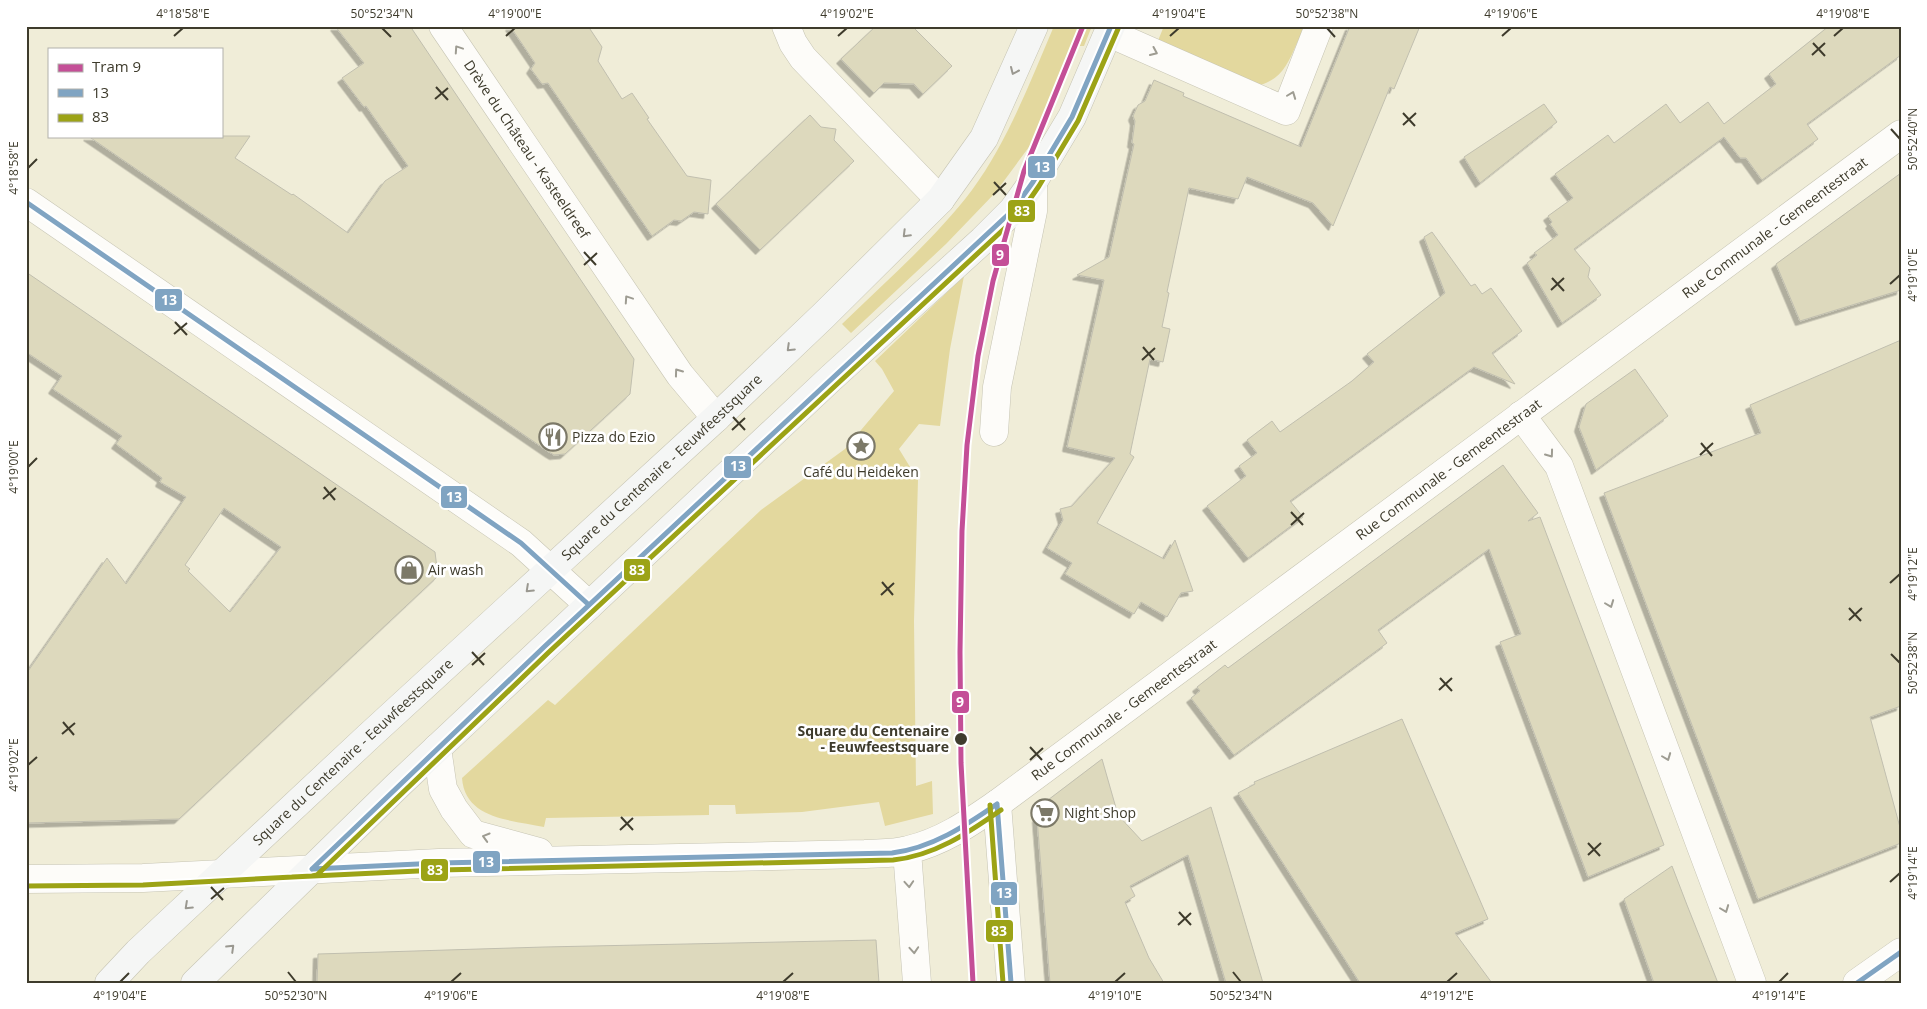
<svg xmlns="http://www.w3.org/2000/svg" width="1927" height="1009" font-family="'Open Sans',sans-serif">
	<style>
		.green { fill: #e3d89e }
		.building { fill: #ddd9bd; stroke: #c1bfaf; fill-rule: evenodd; filter: url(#shadow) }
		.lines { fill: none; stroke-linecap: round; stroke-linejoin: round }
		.minor-casing { stroke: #c6c4b3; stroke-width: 29 }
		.tertiary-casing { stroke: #c6c4b3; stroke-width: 29 }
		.secondary-casing { stroke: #c6c4b3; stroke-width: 29 }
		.minor { stroke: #fdfcf9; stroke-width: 28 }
		.tertiary { stroke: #fdfcf9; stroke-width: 28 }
		.secondary { stroke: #f5f6f5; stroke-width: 28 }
		.bus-1-casing { stroke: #fff; stroke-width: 9 }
		.bus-2-casing { stroke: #fff; stroke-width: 9 }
		.bus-1 { stroke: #80a4c2; stroke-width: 5 }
		.bus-2 { stroke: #9ca316; stroke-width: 5 }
		.tram-1-casing { stroke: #fff; stroke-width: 9 }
		.tram-1 { stroke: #c44f97; stroke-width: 5 }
		.oneway { stroke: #9e9c92 }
		.oneway2 { stroke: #9a9890 }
		.ticks { fill: none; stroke: #3e3b2c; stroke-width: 2 }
		.stop-dot { fill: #3e3b2c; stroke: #fff; stroke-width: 2 }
		.labels { text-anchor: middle; stroke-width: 5; stroke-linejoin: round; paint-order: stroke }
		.street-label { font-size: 14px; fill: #3e3b2c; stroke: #fff }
		.poi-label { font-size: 14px; fill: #3e3b2c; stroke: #fff; text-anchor: start }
		.stop-label { font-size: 14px; font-weight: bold; fill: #3e3b2c; stroke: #fff; text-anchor: end }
		.line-badge { stroke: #fff; stroke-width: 2 }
		.badge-label { font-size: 14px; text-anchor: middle; font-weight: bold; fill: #fff }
		.neatline { fill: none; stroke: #3e3b2c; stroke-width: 2 }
		.ticks-label { font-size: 12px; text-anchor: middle; fill: #3e3b2c }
	</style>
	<defs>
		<filter id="shadow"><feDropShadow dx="-4.5" dy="4.5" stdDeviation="0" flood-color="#0004"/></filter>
	</defs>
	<rect width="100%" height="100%" fill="#f0edd8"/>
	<path class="green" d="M1054,26H1092L1084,46H1079L1046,124L995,193L946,244L851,333L842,324C886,281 935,239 972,190C1008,141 1030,82 1054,26Z
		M1164,26H1303C1302,33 1299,39 1296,45C1288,64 1281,79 1260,85L1157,43Z
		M964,276L950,349L940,426L919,424L899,449L918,480L914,621L916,786L932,781L933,814L885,826L879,802L802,812L736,814L735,805H709V815L546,818L544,827C513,820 465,820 462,778L548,700L555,705L761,510L845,449L894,391L882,369L875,361Z"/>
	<path class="building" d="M335,26H410L634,359L630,394L565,454L554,455L549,452L88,136H250L235,158L292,195L293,194L348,233L385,181L408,166L366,106L364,107L342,78L364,63Z
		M510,26H588L602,47L598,61L622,99L632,93L649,118L647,119L687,176L711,180L708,214L694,212L681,221L674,220L652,236L548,83L542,84L531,69L535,63Z
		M876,26H912L952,66L923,94L914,84L884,83L874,93L841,59Z
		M1350,26H1420L1394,89L1390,87L1333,226L1313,203L1247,177L1238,199L1189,188L1167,292L1169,293L1162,327L1170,329L1163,362L1150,359L1130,454L1134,457L1097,523L1164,559L1175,540L1193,591L1181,593L1167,617L1141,602L1134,614L1065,574L1072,563L1047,548L1063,520L1060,509L1072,506L1115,458L1067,447L1104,280L1077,275L1109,257L1134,144L1132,143L1135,121L1133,116L1138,105L1145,101L1154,80L1184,93L1183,96L1301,147Z
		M1829,26H1901V55L1807,124L1818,139L1762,180L1746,158H1740L1724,137L1574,249L1590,268L1588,277L1601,295L1562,323L1527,263L1537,255L1534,253L1558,235L1550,224L1552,222L1548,216L1573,198L1555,174L1608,135L1614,143L1666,104L1680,123L1708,102L1724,124L1776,84L1769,74Z
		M1544,104L1557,122L1480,183L1464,157Z
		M810,115L821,127L836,129L834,140L854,161L760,250L716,204Z
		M1901,173V290L1800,321L1776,264Z
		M1432,232L1471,286L1475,284L1482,294L1491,288L1522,331L1492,353L1515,384L1474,367L1290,501L1303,517L1248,558L1207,506L1246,476L1239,466L1257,453L1247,440L1272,421L1280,432L1352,381L1374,362L1367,354L1445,293L1424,237Z
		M26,272L435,552L438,576L179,819L26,823V674L107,558L126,584L186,497L160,482L162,478L116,444L122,436L53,389L62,376L26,352ZM224,508L281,547L230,612L188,571L190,569L185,565Z
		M1901,340V706L1870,717L1901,831V843L1758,899L1604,493L1761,433L1750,405Z
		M1635,369L1668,416L1596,470L1579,427L1586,404Z
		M1503,465L1538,513L1528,521L1540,517L1664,845L1588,877L1500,642L1521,634L1489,549L1378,630L1387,643L1234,755L1191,698L1200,691L1197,687L1225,665L1228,668Z
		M1402,719L1488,919L1455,933L1492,983H1360L1238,793L1255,784L1254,782Z
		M1102,759L1118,815L1142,841L1211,807L1263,983H1226L1188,855L1130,886L1135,896L1125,902L1149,958L1164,983H1050L1037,818L1044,803Z
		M1672,866L1687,905L1718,983H1654L1624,899Z
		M876,940L879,983H317L318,954L544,947Z"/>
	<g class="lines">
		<g class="minor-casing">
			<g id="minor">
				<path id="s1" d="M443,26L680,375L716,418"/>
				<path d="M786,26L793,43L803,58L940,200"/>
				<path d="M1109,33L1286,111L1319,26"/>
				<path d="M26,202L521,543L589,605"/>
				<path d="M1521,415L1559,466L1752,983"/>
				<path d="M994,432L997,387L1033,211V182"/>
				<path id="s2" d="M997,804L1901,134"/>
				<path d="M1857,983L1901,952"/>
			</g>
		</g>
		<g class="tertiary-casing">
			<path id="tertiary" d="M437,748L443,789L454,809L473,834L539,852
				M997,804L1011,983
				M907,851L917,983
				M26,879L143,878L439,863L865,854C879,853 894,854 908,850C942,842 968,824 997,804"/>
		</g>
		<g class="secondary-casing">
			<g id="secondary">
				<path id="s3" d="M109,983L138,952L368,737L716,418L823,316L940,200L984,138L1034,26"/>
				<path d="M195,983L398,785L831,378L983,240L1013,210L1033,182L1072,117L1111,26"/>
			</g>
		</g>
		<use href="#minor" class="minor"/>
		<use href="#tertiary" class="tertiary"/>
		<use href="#secondary" class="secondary"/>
		<g class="bus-1-casing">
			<path id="bus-1" d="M26,202L521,543L589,605
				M997,804L1011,983
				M312,869L544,647L1013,210L1033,182L1072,117L1111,26
				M312,869L439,863L892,853C932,848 965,826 997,804
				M1857,983L1901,952"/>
		</g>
		<g class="bus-2-casing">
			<path id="bus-2" d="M990,805L1003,983
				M292,877L439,870L893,860C934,856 968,833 1001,810
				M26,886L143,885L312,876L317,875L549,652L1019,215L1039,186L1078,121L1118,29"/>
		</g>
		<use href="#bus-1" class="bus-1"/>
		<use href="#bus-2" class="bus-2"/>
		<g class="tram-1-casing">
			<path id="tram-1" d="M973,983L961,763L960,652L962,531L967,445L978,356L993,281L1024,171L1083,26"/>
		</g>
		<use href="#tram-1" class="tram-1"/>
	</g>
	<defs><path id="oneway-chevron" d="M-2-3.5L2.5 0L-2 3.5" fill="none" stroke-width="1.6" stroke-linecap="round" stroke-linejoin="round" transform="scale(1.25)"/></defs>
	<g class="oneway">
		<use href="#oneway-chevron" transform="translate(458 49) rotate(-124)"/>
		<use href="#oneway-chevron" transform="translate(1154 52) rotate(24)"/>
		<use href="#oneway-chevron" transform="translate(1292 95) rotate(-69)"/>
		<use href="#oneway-chevron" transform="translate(628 299) rotate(-124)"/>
		<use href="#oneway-chevron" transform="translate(678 372) rotate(-126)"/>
		<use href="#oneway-chevron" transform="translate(1550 454) rotate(54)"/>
		<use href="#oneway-chevron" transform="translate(1610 604) rotate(69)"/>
		<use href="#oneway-chevron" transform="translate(1667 757) rotate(69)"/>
		<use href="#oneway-chevron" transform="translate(486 837) rotate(-164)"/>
		<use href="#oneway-chevron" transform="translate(909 884) rotate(86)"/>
		<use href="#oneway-chevron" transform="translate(1725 909) rotate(69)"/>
		<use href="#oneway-chevron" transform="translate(914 950) rotate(86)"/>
	</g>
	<g class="oneway2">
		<use href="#oneway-chevron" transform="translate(1014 71) rotate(114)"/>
		<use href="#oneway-chevron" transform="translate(906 234) rotate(135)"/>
		<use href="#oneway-chevron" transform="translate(790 348) rotate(136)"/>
		<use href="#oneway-chevron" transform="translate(529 589) rotate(137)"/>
		<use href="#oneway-chevron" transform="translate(188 906) rotate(137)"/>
		<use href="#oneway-chevron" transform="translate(231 948) rotate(-44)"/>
	</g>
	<path class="ticks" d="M382,28L391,37M1327,28L1335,37M174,36L183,28M506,36L515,28M838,36L847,28M1170,36L1179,28M1502,36L1511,28M1834,36L1843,28M1813,43L1825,56M1812,55L1825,43M436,87L448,100M435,99L448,88M1403,113L1415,126M1403,125L1416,113M1891,129L1900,139M28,168L37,159M994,182L1006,195M993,195L1006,183M584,252L596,265M584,265L597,253M1552,278L1564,291M1890,284L1900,275M1551,290L1564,278M175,322L187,335M174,334L187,323M1143,347L1154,360M1142,360L1155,348M733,417L745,430M732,430L745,418M1701,443L1712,456M1700,455L1713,443M28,467L37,458M324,487L335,500M323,499L336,488M1291,512L1303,525M1291,525L1304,513M882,582L893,595M1890,583L1900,574M881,595L894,583M1849,608L1861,621M1849,620L1862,608M472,652L484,665M1891,654L1900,663M472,665L485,653M1440,678L1452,691M1439,690L1452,678M63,722L74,735M62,734L75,723M1030,747L1042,760M1030,760L1043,748M28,765L37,757M621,817L633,830M620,830L633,818M1588,843L1600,856M1588,855L1601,843M1890,882L1900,873M211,887L223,900M211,899L224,888M1179,912L1191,925M1178,925L1191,913M288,972L296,982M1233,972L1241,982M120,982L129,973M451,982L461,973M783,982L793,973M1115,982L1125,973M1447,982L1457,973M1779,982L1788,973"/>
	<defs>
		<g id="restaurant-ring" transform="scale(1.4375)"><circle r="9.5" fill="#fff" stroke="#7c7968" stroke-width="1.5"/><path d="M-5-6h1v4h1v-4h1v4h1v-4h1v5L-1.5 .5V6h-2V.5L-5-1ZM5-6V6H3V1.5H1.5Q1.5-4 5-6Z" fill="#7c7968"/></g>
		<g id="sight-ring" transform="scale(1.4375)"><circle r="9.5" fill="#fff" stroke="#7c7968" stroke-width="1.5"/><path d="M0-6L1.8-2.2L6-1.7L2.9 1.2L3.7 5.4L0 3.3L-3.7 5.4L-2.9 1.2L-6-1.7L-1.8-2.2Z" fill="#7c7968"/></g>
		<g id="shop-ring" transform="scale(1.4375)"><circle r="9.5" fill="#fff" stroke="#7c7968" stroke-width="1.5"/><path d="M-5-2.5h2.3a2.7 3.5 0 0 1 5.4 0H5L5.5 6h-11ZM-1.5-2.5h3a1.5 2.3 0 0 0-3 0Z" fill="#7c7968"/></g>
		<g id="supermarket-ring" transform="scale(1.4375)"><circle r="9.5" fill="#fff" stroke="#7c7968" stroke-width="1.5"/><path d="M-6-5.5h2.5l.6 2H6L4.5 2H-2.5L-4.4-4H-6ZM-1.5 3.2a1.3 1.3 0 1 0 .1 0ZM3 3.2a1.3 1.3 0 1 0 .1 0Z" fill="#7c7968"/></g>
	</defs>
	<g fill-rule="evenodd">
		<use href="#restaurant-ring" x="553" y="437"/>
		<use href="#sight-ring" x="861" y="446"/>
		<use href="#shop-ring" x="409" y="570"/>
		<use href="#supermarket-ring" x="1045" y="813"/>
	</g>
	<circle class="stop-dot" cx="961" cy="739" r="7"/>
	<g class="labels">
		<g class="street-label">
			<text dy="5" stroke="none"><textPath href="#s1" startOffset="149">Drève du Château - Kasteeldreef</textPath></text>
			<text dy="5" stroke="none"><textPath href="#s2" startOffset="968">Rue Communale - Gemeentestraat</textPath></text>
			<text dy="5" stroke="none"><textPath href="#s3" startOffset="756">Square du Centenaire - Eeuwfeestsquare</textPath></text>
			<text dy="5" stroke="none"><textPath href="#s2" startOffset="562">Rue Communale - Gemeentestraat</textPath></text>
			<text dy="5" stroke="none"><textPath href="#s2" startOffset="158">Rue Communale - Gemeentestraat</textPath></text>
			<text dy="5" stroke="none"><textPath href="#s3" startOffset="336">Square du Centenaire - Eeuwfeestsquare</textPath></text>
		</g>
		<g class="poi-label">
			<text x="572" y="442">Pizza do Ezio</text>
			<text x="861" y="477" text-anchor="middle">Café du Heideken</text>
			<text x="428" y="575">Air wash</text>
			<text x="1064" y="818">Night Shop</text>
		</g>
		<g class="stop-label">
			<text x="949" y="736">Square du Centenaire<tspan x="949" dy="16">- Eeuwfeestsquare</tspan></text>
		</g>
	</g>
	<g class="line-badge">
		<rect x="1027" y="155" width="29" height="24" rx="5" fill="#80a4c2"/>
		<rect x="1007" y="199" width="29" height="24" rx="5" fill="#9ca316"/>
		<rect x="991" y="243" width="19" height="24" rx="5" fill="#c44f97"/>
		<rect x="154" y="288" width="29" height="24" rx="5" fill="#80a4c2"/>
		<rect x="723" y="455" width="29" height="24" rx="5" fill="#80a4c2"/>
		<rect x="440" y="485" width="28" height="24" rx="5" fill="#80a4c2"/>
		<rect x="623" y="558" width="28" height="24" rx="5" fill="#9ca316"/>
		<rect x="951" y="690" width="19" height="24" rx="5" fill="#c44f97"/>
		<rect x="472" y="850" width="29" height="24" rx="5" fill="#80a4c2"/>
		<rect x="420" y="858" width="29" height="24" rx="5" fill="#9ca316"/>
		<rect x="990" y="881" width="28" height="25" rx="5" fill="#80a4c2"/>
		<rect x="985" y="919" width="29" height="24" rx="5" fill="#9ca316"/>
	</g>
	<g class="badge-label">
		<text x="1042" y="172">13</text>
		<text x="1022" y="216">83</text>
		<text x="1000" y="260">9</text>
		<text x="169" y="305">13</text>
		<text x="738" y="471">13</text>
		<text x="454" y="502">13</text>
		<text x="637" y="575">83</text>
		<text x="960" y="707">9</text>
		<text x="486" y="867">13</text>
		<text x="435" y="875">83</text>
		<text x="1004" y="898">13</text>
		<text x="999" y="936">83</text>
	</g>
	<rect width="1927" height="1009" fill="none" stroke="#ffffff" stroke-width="55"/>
	<rect x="48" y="48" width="175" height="90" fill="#ffffff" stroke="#b2b1ab"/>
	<rect x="58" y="64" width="25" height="8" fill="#c44f97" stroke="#b2b1ab"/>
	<text x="92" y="72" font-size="15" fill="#3e3b2c">Tram 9</text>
	<rect x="58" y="89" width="25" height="8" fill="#80a4c2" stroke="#b2b1ab"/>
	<text x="92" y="98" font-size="15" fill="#3e3b2c">13</text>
	<rect x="58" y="114" width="25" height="8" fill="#9ca316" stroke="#b2b1ab"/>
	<text x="92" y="122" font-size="15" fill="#3e3b2c">83</text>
	<rect x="28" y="28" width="1872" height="954" class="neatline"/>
	<g class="ticks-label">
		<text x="183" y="18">4°18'58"E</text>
		<text x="382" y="18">50°52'34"N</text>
		<text x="515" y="18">4°19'00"E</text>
		<text x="847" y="18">4°19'02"E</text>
		<text x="1179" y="18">4°19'04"E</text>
		<text x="1327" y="18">50°52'38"N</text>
		<text x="1511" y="18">4°19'06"E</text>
		<text x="1843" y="18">4°19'08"E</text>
		<text transform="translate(1913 139) rotate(-90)" y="4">50°52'40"N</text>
		<text transform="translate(14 168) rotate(-90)" y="4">4°18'58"E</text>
		<text transform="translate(1913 275) rotate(-90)" y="4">4°19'10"E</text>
		<text transform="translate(14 467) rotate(-90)" y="4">4°19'00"E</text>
		<text transform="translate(1913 574) rotate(-90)" y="4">4°19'12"E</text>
		<text transform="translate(1913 663) rotate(-90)" y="4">50°52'38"N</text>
		<text transform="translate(14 765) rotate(-90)" y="4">4°19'02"E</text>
		<text transform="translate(1913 873) rotate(-90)" y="4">4°19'14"E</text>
		<text x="120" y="1000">4°19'04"E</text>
		<text x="296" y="1000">50°52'30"N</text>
		<text x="451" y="1000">4°19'06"E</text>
		<text x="783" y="1000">4°19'08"E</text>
		<text x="1115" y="1000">4°19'10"E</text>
		<text x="1241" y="1000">50°52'34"N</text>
		<text x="1447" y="1000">4°19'12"E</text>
		<text x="1779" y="1000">4°19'14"E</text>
	</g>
</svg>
